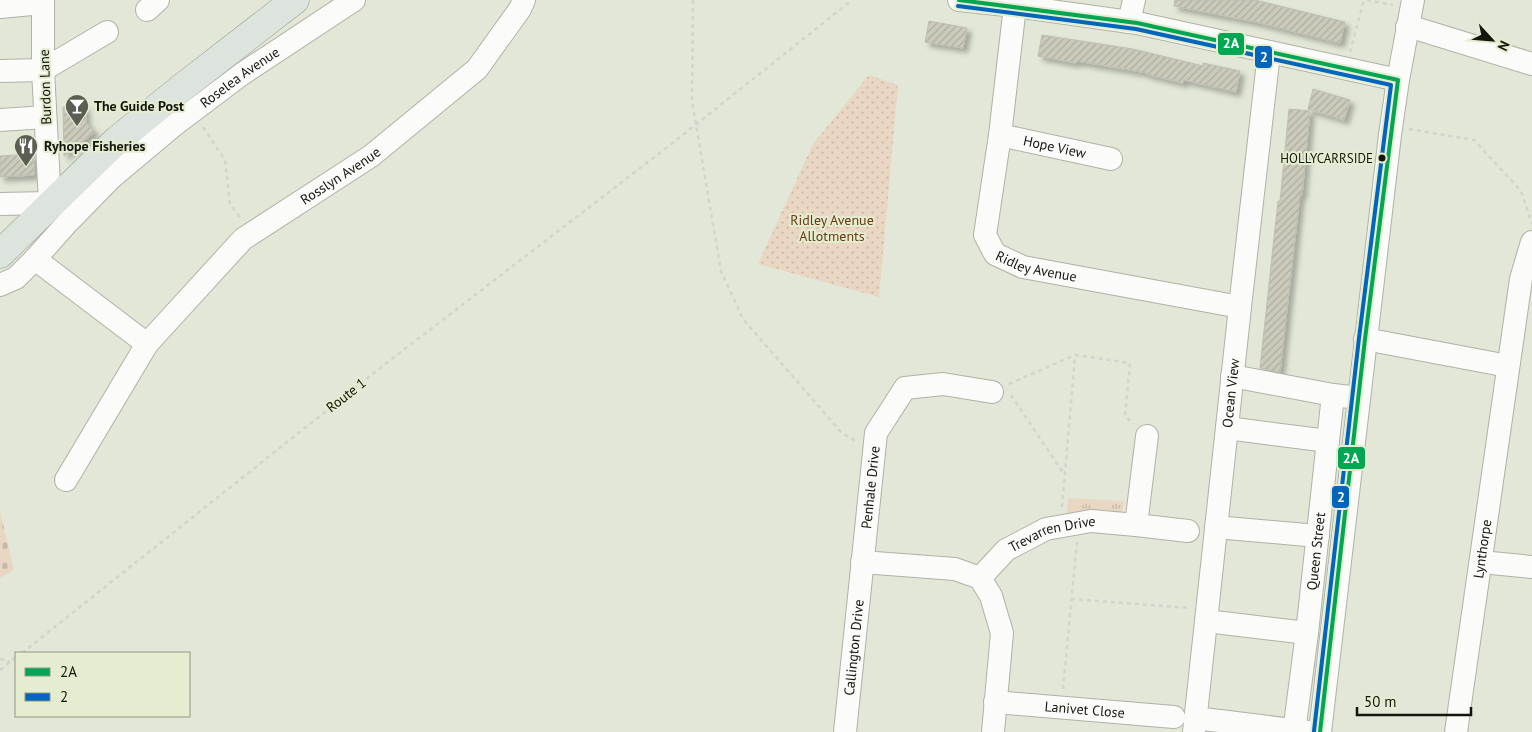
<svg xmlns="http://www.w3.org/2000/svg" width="1532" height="732" font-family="'PT Sans',sans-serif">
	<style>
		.grass { fill: url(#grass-tufts) }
		.cemetery { fill: url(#cemetery-stones) }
		.garden { fill: url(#garden-dots) }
		.building { fill: url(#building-hatch); stroke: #bebeb2; filter: url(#shadow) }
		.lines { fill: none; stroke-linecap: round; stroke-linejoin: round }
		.minor-casing { stroke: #afb2a6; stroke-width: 24 }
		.major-casing { stroke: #919c8e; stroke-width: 29 }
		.path { stroke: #d3d3cf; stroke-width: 2.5; stroke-dasharray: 4 4; stroke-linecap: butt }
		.minor { stroke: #fbfbf9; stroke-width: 22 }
		.major { stroke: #dde3dd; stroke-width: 28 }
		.bus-1-casing { stroke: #e5edd1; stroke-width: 8 }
		.bus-2-casing { stroke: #e5edd1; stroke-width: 8 }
		.bus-1 { stroke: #00a651; stroke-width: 4 }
		.bus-2 { stroke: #0065bd; stroke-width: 4 }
		.bus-dot { fill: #13160c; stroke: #e5edd1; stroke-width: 2 }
		.labels { text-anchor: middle; stroke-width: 4; stroke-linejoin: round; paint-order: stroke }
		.bus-label { font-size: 13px; fill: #13160c; stroke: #e5edd1; text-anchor: end }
		.street-label { font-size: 14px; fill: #13160c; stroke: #e5edd1 }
		.poi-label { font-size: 14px; font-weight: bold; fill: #13160c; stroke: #e5edd1; text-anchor: start }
		.park-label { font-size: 14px; fill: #6c3813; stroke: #e5edd1 }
		.line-badge { stroke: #e5edd1; stroke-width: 2 }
		.badge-label { font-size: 14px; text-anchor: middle; font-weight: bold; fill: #fff }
	</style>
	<defs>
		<pattern id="grass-tufts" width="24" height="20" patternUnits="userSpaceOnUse" patternTransform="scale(1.25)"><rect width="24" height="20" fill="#e9d7c4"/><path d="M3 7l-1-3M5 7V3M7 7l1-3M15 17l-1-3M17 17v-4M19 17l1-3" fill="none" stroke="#c7b8a7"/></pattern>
		<pattern id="cemetery-stones" width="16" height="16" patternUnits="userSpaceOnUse" patternTransform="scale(1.25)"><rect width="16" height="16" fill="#e9d7c4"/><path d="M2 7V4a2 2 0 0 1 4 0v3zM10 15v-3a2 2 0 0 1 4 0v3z" fill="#c7b8a7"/></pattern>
		<pattern id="garden-dots" width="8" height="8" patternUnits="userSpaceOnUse" patternTransform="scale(1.25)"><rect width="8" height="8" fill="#e9d7c4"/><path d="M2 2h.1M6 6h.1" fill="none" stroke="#c7b8a7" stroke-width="1.8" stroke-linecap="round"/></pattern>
		<pattern id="building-hatch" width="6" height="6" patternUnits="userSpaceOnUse" patternTransform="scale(1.25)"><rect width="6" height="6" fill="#cbcabb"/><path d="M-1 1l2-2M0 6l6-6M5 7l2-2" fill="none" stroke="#adada0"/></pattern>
		<filter id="shadow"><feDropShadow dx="4.5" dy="4.5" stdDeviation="2.5" flood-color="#0004"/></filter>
	</defs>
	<rect width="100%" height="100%" fill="#e2e7d7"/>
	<path class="grass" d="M1068,498L1124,501L1122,515L1067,513Z"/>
	<path class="cemetery" d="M0,511L14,570L0,578Z"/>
	<path class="garden" d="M869,75L898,85L879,297L758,264L813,144Z"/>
	<path class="building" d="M1175,0H1255L1345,22L1340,43L1256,22L1174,6Z
		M929,21L967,28L963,48L925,42Z
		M1042,35L1133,49L1203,66V63L1240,71L1236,92L1184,80L1183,83L1146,74L1147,73L1077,61L1076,63L1038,56Z
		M1313,89L1350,100L1344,120L1308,109Z
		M85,106L86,122L95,132L64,156L63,107Z
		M1289,109L1310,111L1302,195L1300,194L1280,372L1260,368L1278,201H1280Z
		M34,154V175L0,177V156Z"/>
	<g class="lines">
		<g class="minor-casing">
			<g id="minor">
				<path d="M959,0L1015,6L1137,23L1398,80"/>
				<path id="s1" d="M1015,6L1000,135L985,235L995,254L1023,267L1240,307"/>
				<path d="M0,7L43,3"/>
				<path d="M147,10L158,0"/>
				<path d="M1129,22L1134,0"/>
				<path d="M1407,27L1418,29L1532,64"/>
				<path d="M0,71L43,70L107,32"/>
				<path d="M0,120L45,117"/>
				<path id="s2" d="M1000,135L1111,159"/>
				<path d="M0,204L50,203L43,70V0"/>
				<path id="s3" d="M35,259L147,344L243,239L371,156L477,69L520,9L524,0"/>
				<path id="s4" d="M0,285L16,278L35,259L68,222L111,178L173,126L242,74L354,0"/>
				<path d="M1365,339L1508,366"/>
				<path d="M1232,376L1333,395"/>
				<path d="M1227,428L1328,441"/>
				<path d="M66,480L147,344"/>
				<path d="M1136,525L1147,436"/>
				<path d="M1216,527L1318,536"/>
				<path d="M862,562L955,569L980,578L991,596L1002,633L993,732"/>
				<path d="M1481,562L1532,567"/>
				<path id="s5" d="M980,578L1006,550L1046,529L1091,521L1136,525L1188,531"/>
				<path d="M1206,621L1307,633"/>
				<path id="s6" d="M995,702L1174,717"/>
				<path d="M1195,718L1309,732"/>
				<path id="s7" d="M845,732L876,433L905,388L943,384L992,392"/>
				<path id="s8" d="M1194,732L1240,307L1269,53"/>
				<path id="s9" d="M1294,732L1307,633L1333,395L1359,398"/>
				<path d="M1320,732L1390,135L1398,80L1413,0"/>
				<path id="s10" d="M1456,732L1521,279L1532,242"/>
			</g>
		</g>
		<g class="major-casing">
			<path id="major" d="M0,254L117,140L184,86L295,0"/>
		</g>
		<path class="path" d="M693,0L692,101L721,271L743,319L841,432L857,442
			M1367,0L1393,5
			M1350,52L1364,0
			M203,127L225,160L230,204L241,219
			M1409,129L1474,140L1521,191L1532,224
			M1009,384L1075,355L1130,363L1125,416L1134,424
			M1011,395L1064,474
			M1062,507L1075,356
			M1071,599L1190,608
			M22,653L384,365L674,142L852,0
			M0,659L10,662
			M0,670L16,657
			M1063,689L1077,542"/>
		<use href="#minor" class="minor"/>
		<use href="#major" class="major"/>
		<g class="bus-1-casing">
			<path id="bus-1" d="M959,0L1137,23L1398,80L1365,339L1320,732"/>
		</g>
		<g class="bus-2-casing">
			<path id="bus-2" d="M958,6L1136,29L1391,85L1359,338L1314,731"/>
		</g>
		<use href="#bus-1" class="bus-1"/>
		<use href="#bus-2" class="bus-2"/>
	</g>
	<defs>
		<g id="bar-pin" transform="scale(1.25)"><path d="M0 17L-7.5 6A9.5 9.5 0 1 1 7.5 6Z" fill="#5b5f53" stroke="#e5edd1"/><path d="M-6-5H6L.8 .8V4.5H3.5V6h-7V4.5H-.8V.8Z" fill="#fff"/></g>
		<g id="restaurant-pin" transform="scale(1.25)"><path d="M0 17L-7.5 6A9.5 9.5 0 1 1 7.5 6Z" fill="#5b5f53" stroke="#e5edd1"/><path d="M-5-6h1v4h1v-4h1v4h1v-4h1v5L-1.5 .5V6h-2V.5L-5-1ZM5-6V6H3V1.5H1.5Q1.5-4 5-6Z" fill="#fff"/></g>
	</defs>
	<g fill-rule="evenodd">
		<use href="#bar-pin" x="77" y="106"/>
		<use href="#restaurant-pin" x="26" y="146"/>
	</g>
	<circle class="bus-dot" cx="1382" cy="158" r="4.5"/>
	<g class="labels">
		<g class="bus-label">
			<text x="1373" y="163">HOLLYCARRSIDE</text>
		</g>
		<g class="street-label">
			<text dy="5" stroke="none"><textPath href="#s4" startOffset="319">Roselea Avenue</textPath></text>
			<text transform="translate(45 87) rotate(-92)" y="5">Burdon Lane</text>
			<text dy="5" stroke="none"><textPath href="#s2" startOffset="56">Hope View</textPath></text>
			<text dy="5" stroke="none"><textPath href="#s3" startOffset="399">Rosslyn Avenue</textPath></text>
			<text dy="5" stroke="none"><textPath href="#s1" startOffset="296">Ridley Avenue</textPath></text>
			<text dy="5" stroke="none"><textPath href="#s8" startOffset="341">Ocean View</textPath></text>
			<text transform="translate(346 395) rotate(-38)" y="5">Route 1</text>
			<text dy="5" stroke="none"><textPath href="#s7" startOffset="246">Penhale Drive</textPath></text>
			<text dy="5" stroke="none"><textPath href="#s5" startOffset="88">Trevarren Drive</textPath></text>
			<text dy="5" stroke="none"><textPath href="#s10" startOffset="185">Lynthorpe</textPath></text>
			<text dy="5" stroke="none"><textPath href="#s9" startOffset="182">Queen Street</textPath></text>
			<text dy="5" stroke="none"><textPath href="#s7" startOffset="85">Callington Drive</textPath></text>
			<text dy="5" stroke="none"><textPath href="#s6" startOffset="90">Lanivet Close</textPath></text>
		</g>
		<g class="poi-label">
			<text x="94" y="111">The Guide Post</text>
			<text x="44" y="151">Ryhope Fisheries</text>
		</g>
		<g class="park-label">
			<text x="832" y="225">Ridley Avenue<tspan x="832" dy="16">Allotments</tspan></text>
		</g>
	</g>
	<g class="line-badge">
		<rect x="1217" y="32" width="28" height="24" rx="5" fill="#00a651"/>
		<rect x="1254" y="45" width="19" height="24" rx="5" fill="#0065bd"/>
		<rect x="1337" y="446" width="29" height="24" rx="5" fill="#00a651"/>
		<rect x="1331" y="485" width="19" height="24" rx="5" fill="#0065bd"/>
	</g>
	<g class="badge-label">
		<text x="1231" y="48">2A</text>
		<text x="1264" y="62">2</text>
		<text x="1351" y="463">2A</text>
		<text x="1341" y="502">2</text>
	</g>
	<rect x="15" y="652" width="175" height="65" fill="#e5edd1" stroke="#919782"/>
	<rect x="25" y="668" width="25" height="8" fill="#00a651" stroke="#919782"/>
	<text x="60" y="677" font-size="15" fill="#13160c">2A</text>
	<rect x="25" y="693" width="25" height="8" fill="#0065bd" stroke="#919782"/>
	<text x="60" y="702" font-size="15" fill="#13160c">2</text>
	<g transform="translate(1492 40) rotate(116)" stroke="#e5edd1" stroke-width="4" paint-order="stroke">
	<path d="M0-4L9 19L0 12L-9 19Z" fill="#13160c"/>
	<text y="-8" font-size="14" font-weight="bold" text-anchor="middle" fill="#13160c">N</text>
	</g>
	<path d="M1357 707v8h114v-8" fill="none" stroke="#13160c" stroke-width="2.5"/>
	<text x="1364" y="707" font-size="15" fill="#13160c" stroke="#e5edd1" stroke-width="4" paint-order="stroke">50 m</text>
</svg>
